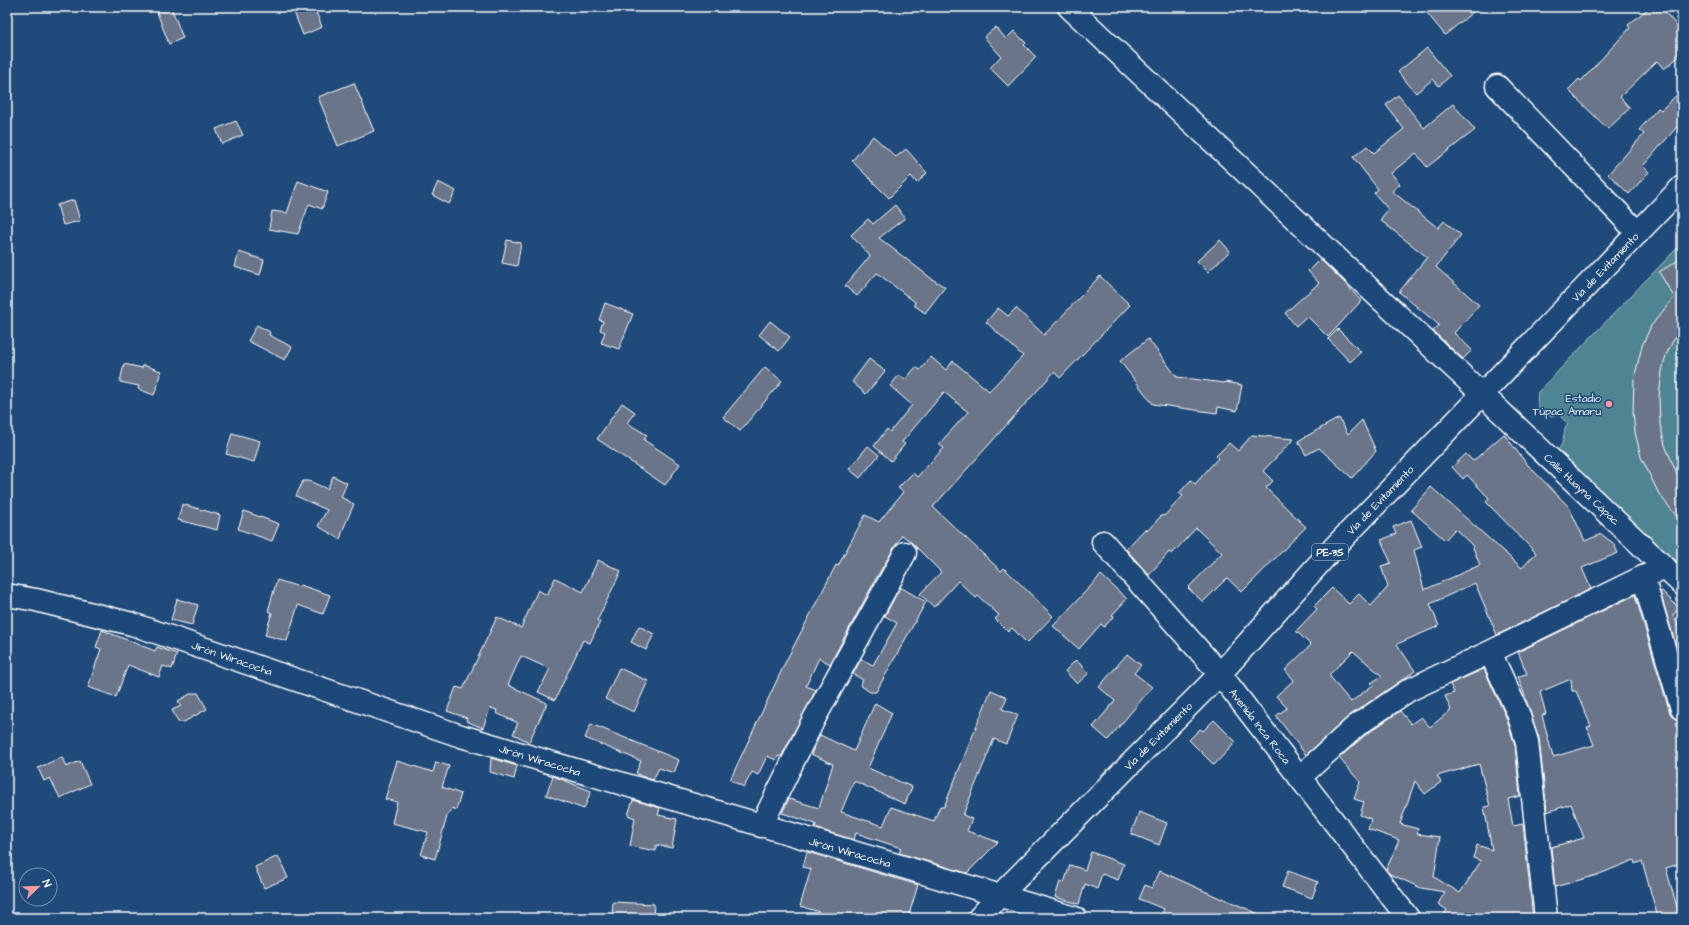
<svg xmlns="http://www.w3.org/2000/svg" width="1689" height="925" font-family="'Architects Daughter',sans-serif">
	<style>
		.green { fill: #4f8492; stroke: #a7c2c8 }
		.building { fill: #6a7589; stroke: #fff; fill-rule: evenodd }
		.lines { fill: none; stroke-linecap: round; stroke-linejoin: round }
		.minor-casing { stroke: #fff; stroke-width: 25 }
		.highway-casing { stroke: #fff; stroke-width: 25 }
		.minor { stroke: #1f4a7a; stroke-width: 22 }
		.highway { stroke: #1f4a7a; stroke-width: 22 }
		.poi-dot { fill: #ff9aa2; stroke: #1f4a7a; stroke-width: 1.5 }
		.labels { text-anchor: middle; stroke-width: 3; stroke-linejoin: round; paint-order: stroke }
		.shield { fill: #1f4a7a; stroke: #bcc9d7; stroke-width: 1 }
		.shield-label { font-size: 10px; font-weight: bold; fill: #fff }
		.street-label { font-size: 11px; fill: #fff; stroke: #1f4a7a }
		.poi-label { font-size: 11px; fill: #fff; stroke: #1f4a7a; text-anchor: end }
	</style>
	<rect width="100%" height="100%" fill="#1f4a7a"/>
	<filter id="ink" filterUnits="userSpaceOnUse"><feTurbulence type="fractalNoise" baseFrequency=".025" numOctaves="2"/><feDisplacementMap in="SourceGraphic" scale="8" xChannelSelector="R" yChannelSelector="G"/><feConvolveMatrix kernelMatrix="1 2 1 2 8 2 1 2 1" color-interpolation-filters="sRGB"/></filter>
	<g filter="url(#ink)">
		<path class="green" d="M1682,243V569L1557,451C1567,441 1561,432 1568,424L1558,414L1551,416C1538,413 1536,405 1538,392Z"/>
		<path class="building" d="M155,7H171L183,38L169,44Z
			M292,7H314L322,27L303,35Z
			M1422,7H1479L1445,35Z
			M1650,7H1661L1682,32V54L1664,69L1657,61L1620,97L1630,108L1608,129L1568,90L1579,79L1581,81L1630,28L1628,25Z
			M996,27L1006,39L1014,31L1026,43L1024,45L1036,57L1008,86L990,68L1001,56L984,37Z
			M1427,48L1450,76L1439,86L1433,79L1416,93L1398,72Z
			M354,83L374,131L338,146L318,97Z
			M1682,90V121L1643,166L1649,172L1629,194L1608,174L1644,134L1639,130L1658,108L1661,110Z
			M1398,95L1424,128L1453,104L1475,130L1427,167L1416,153L1391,173L1400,184L1392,191L1438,228L1444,221L1461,235L1436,267L1479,305L1454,333L1472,350L1463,359L1433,331L1439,325L1399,292L1427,257L1380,220L1388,209L1374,193L1378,189L1353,157L1367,146L1374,153L1404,129L1386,105Z
			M236,121L243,135L222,144L216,129Z
			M873,136L896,157L906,149L927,173L917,183L911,176L889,198L852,161Z
			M298,181L328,192L322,209L309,204L298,234L269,229L272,211L287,213Z
			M438,182L456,191L449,204L432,195Z
			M74,200L80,221L63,225L57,205Z
			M895,205L905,218L879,238L932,279L945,287L925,313L914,305L915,302L877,273L857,296L845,286L870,256L851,235L868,219L873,224Z
			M507,240L521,243L517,266L502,263Z
			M1220,240L1230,251L1208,272L1197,261Z
			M239,252L264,260L260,275L235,267Z
			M1682,258V329L1673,341L1666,355L1662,371L1659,397L1660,424L1665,445L1682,486V523L1659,494L1641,457L1635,432L1633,413L1634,379L1642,346L1651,326L1674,297L1659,272Z
			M1320,259L1344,282L1361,301L1328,337L1307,316L1296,326L1285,313L1319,283L1308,271Z
			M1100,276L1130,305L1060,378L1054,372L933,507L1001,571L1004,568L1053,616L1027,643L1012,628L1008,632L995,619L999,615L978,596L976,598L958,581L934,607L920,594L941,572L911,542L902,535L878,575L830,664L819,658L806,686L816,690L781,757L778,756L776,760L767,756L758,775L752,772L744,787L730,780L786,661L836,565L838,566L865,515L879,522L903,492L898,488L913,473L917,477L944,448L939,444L968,412L944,392L902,442L905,444L891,461L874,446L887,429L890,432L912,405L890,386L899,375L905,380L916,367L920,370L931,357L946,370L953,361L989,391L1023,356L986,322L998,308L1008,316L1016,308L1044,335Z
			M605,303L633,314L619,349L601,343L605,332L600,330L603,321L599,320Z
			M770,321L790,337L779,351L759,335Z
			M257,325L270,332L269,335L292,347L285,360L248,341Z
			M1338,329L1361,352L1350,362L1328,339Z
			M1148,339L1177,377L1224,383L1225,382L1242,385L1237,411L1218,407L1217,413L1153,404L1120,361Z
			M869,359L885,371L866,394L852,382Z
			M124,364L142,368L143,365L161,371L158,381L159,382L154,395L138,389L139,386L120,382Z
			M765,367L782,381L740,431L723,417Z
			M622,403L635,412L627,423L647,435L644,440L680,464L665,485L597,439Z
			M1339,418L1348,434L1362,420L1376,451L1352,478L1319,448L1306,455L1298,441Z
			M232,433L260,441L254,462L226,454Z
			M1504,434L1526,463L1569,507L1585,541L1601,534L1613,543L1618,553L1582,568L1591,589L1497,635L1475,583L1430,604L1439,626L1397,644L1415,671L1349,716L1306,755L1276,716L1287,708L1276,696L1294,680L1285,670L1311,645L1296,631L1317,609L1314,606L1332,588L1349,604L1359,594L1371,606L1388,587L1381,566L1391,563L1381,540L1396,534L1393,527L1411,520L1422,547L1414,550L1424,590L1480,565L1472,545L1455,529L1445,540L1411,510L1431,487L1522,568L1536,553L1486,502L1489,498L1467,475L1463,479L1452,467L1466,454L1473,461ZM1353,651L1382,676L1371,683L1373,685L1351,702L1339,688L1329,675Z
			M1252,435L1294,439L1263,471L1273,481L1266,488L1306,527L1242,592L1227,578L1203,602L1188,588L1222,553L1196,528L1172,554L1169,552L1149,575L1126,549L1145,529L1147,531L1162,515L1164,516L1183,496L1179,493L1191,480L1195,484L1218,458L1216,456L1229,443L1238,451Z
			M868,446L879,455L860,478L849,469Z
			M333,476L347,483L341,497L354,504L344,527L340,539L318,526L327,510L296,496L303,481H309L327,489Z
			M182,504L220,515L217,530L178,520Z
			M244,511L279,524L272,541L238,529Z
			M598,560L621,571L597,621L600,622L590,643L583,640L555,700L538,692L550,669L521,656L508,685L547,703L529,742L513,734L518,723L496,713L497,710L490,708L483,728L466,721L467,718L447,711L456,687L463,689L497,617L521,628L538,590L547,595L555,578L583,592Z
			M1101,575L1127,599L1112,615L1114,616L1104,627L1101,624L1079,649L1053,626Z
			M277,580L299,587L300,585L330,595L323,614L298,605L287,641L265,635L272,613L268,611Z
			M900,587L926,602L876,692H870L860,685L863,680L853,674L861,659L873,665L897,623L885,616Z
			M1662,591L1679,608L1673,615L1682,635V665L1660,592Z
			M1635,595L1670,713L1674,718L1682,721V781L1676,783L1681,798L1677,799L1682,814V863L1666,868L1680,918H1658L1642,861L1635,864L1634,860L1597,875L1555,887L1551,847L1584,838L1571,804L1547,812L1539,738L1518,676L1527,674L1518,652ZM1571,679L1572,691H1576L1591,726L1587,727L1594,745L1553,757L1542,715L1546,714L1540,692Z
			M177,599L198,605L192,625L171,620Z
			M639,626L654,634L646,650L631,642Z
			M102,630L155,651L157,647L177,654L172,669L163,666L159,677L128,665L116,697L88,687L101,649L96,647Z
			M1127,654L1141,665L1134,673L1152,687L1108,740L1093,727L1115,701L1099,687Z
			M1076,660L1089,673L1077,684L1065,671Z
			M619,668L648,681L634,712L605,699Z
			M1484,669L1506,717L1515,745L1520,796L1508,799L1513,826L1523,824L1533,918H1441L1447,910L1438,904L1445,892L1421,888L1390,874L1386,870L1399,840L1368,829L1371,819L1360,815L1364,802L1354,799L1360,782L1339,758L1364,736L1400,711L1411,724L1421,717L1430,727L1451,710L1445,696L1454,693L1450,684ZM1479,764L1490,806L1484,807L1492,850L1477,845L1473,858L1481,861L1460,893L1434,877L1440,837L1417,834L1418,829L1400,824L1415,781L1425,794L1441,782L1437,776Z
			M991,690L1007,697L1002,709L1018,715L1006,744L994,739L963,815L972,819L967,831L998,842L967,873L899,853L901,848L856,833L854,840L815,828L816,824L782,813L789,799L819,808L833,764L811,754L820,735L854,751L875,703L892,713L868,768L912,787L905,804L854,781L841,812L883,826L891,807L934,821L940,806L944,807Z
			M192,693H198L207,709L184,722H178L172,710L181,706L178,701Z
			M1214,720L1236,742L1214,765L1189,740L1200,729L1203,731Z
			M591,724L679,760L674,773L659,768L653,780L641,776L636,773L641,761L585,738Z
			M62,757L66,767L80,761L90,784L60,798L50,778L44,781L38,768Z
			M491,758L517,766L514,779L490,772Z
			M397,761L433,772L436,762L449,766L442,787L461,794L456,810L452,808L450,813H448L435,859L421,855L428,832L392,823L397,802L385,799Z
			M553,776L591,791L584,809L546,795Z
			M633,800L660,808L658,815L677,819L672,848L656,845V851L630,846L635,818L628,815Z
			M1139,812L1167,823L1159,845L1131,834Z
			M807,852L918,885L908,918H817L819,912L800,906L811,869L803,867Z
			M1091,852L1124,864L1118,880L1102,874L1097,889L1085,884L1079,904L1055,897L1060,882L1064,883L1070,865L1085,870Z
			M278,856L288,878L264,888L255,867Z
			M1160,871L1222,899V898L1268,918H1160L1164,909L1139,899L1145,885L1152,888Z
			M1288,871L1318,882L1312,898L1282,887Z
			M613,902L654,904L653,918H612Z"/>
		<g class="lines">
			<g class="minor-casing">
				<path id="minor" d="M1069,7L1482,394L1682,584
					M1497,86L1638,233
					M1103,542L1220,674L1408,918
					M1643,577L1682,709
					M7,595L36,600L132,624L461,736L1075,918
					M1490,652L1518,713L1527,742L1546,918
					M1300,777L1356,726L1409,690L1490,652L1643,577L1666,568
					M761,826L814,719L905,553"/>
			</g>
			<g class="highway-casing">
				<path id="highway" d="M979,918L999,896L1220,674L1326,556L1682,187"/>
			</g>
			<use href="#minor" class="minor"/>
			<use href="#highway" class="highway"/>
		</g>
	</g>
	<circle class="poi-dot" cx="1609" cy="404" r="4"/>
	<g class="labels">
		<rect class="shield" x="1312" y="544" width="36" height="16" rx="3"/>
		<g class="shield-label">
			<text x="1330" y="556">PE-3S</text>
		</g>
		<g class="street-label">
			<text transform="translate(1605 267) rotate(-46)" y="4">Vía de Evitamiento</text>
			<text transform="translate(1582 489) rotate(43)" y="4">Calle Huayna Cápac</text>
			<text transform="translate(1380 500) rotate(-46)" y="4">Vía de Evitamiento</text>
			<text transform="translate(232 658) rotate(19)" y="4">Jirón Wiracocha</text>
			<text transform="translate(1260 726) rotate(52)" y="4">Avenida Inca Roca</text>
			<text transform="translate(1158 736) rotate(-45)" y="4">Vía de Evitamiento</text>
			<text transform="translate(540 760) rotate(17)" y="4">Jirón Wiracocha</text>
			<text transform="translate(850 852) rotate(16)" y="4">Jirón Wiracocha</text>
		</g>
		<g class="poi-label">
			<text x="1601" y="402">Estadio<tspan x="1601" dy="13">Túpac Amaru</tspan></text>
		</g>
	</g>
	<rect width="1689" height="925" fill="none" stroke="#1f4a7a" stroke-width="24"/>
	<rect x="12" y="12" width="1665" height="901" fill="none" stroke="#fff" stroke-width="1.5" filter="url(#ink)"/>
	<g transform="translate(38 887) rotate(67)"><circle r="19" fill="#1f4a7a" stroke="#7992af"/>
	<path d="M0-3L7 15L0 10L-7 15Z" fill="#ff9aa2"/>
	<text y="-6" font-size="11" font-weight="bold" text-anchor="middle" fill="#ffffff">N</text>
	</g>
</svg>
